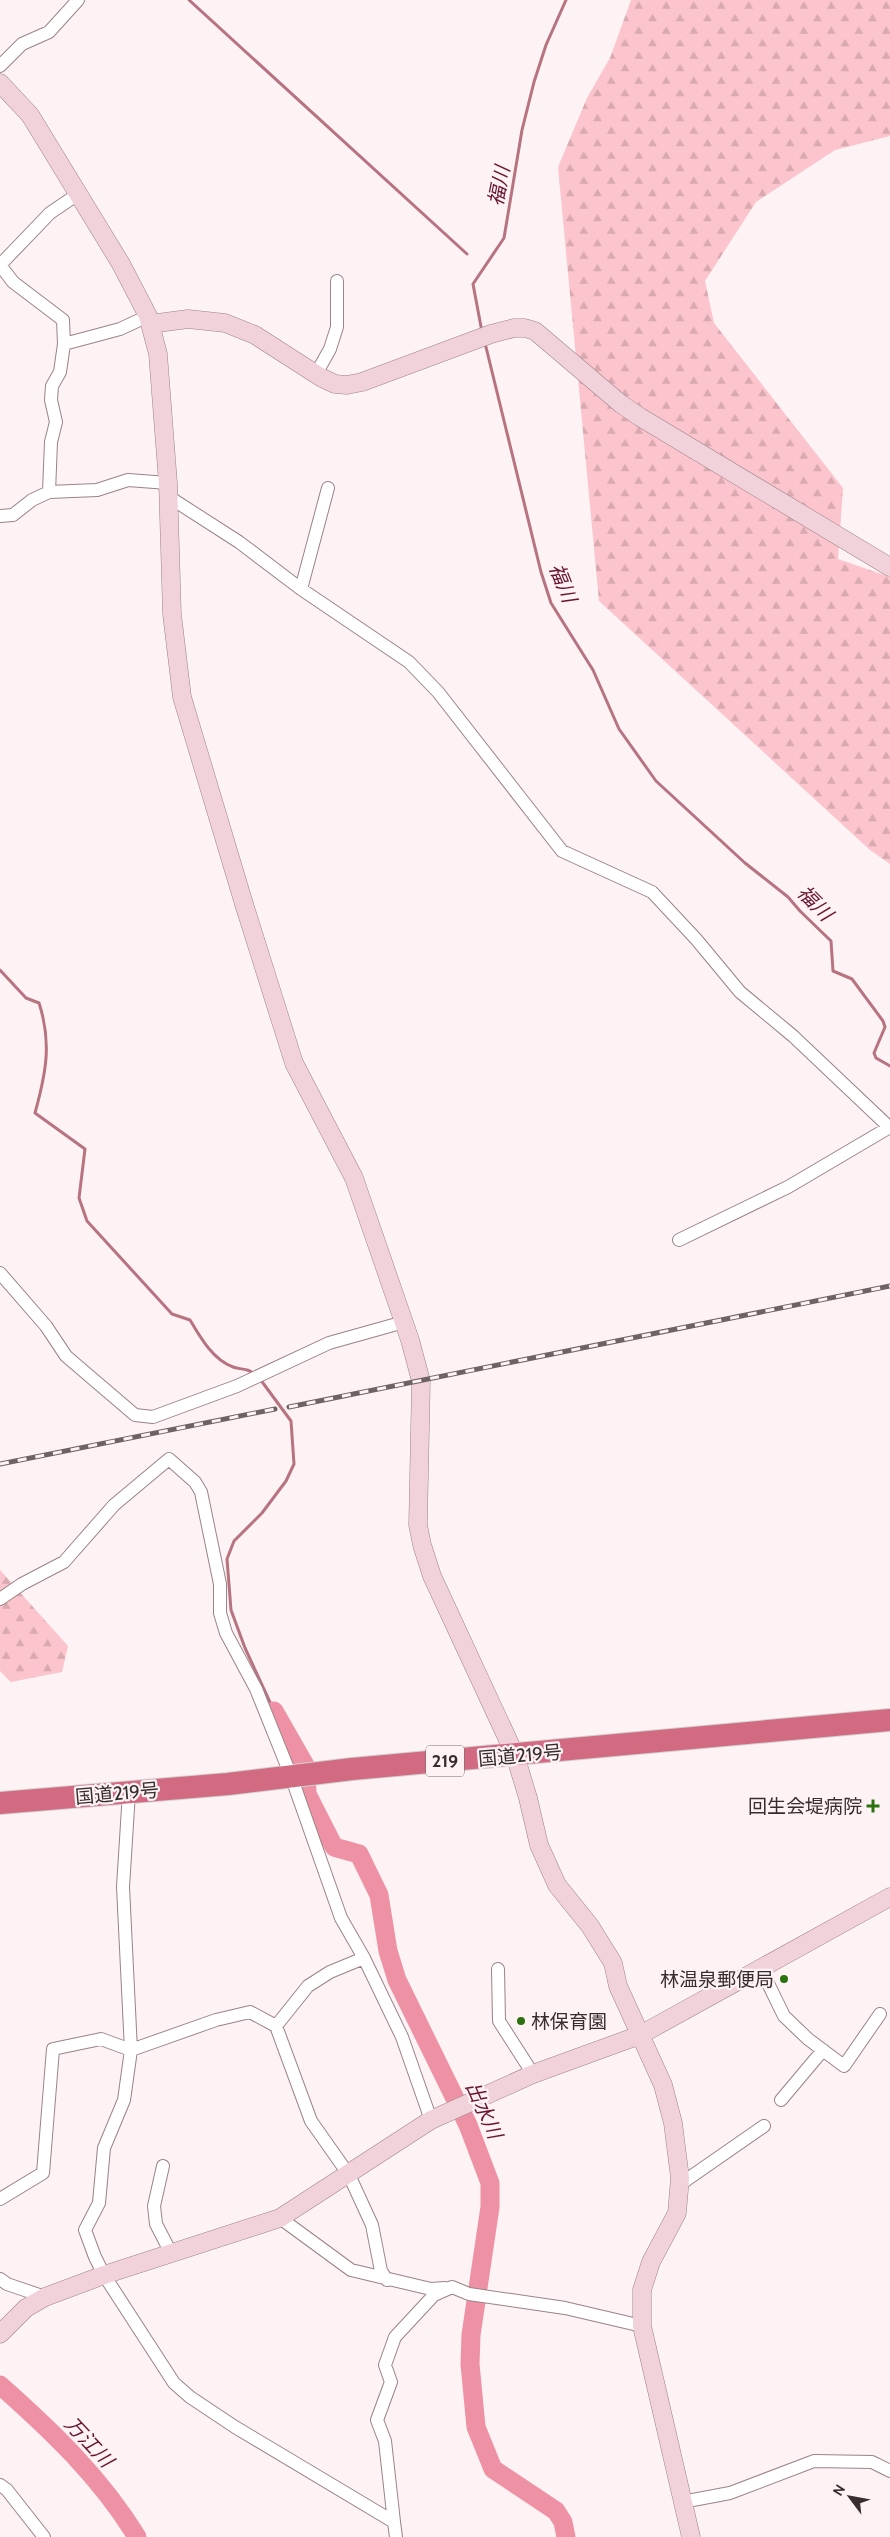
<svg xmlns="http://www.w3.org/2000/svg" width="890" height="2537" font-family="Cabin,'Noto Sans JP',sans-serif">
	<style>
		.forest { fill: url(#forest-firs) }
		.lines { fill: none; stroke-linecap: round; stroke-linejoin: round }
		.stream { stroke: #b87381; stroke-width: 3 }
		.river { stroke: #ef91a4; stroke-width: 19 }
		.street-casing { stroke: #9b8387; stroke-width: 14 }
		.secondary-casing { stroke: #9b8387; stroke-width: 19 }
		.highway-casing { stroke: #d3d1d1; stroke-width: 24 }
		.street { stroke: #fff; stroke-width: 12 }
		.secondary { stroke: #f2d2da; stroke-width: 18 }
		.highway { stroke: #d26a82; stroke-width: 22 }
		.rail-casing { stroke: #6d6264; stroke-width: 5 }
		.rail { stroke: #fdf2f4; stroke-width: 3; stroke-dasharray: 9; stroke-linecap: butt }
		.poi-dot { fill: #2b710f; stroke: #fdf2f4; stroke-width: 2 }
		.labels { text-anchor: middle; stroke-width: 4.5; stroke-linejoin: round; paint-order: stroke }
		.shield { fill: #fdf2f4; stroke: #73686a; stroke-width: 1 }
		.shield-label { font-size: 18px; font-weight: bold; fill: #382d2f }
		.street-label { font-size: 19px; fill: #382d2f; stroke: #fdf2f4 }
		.poi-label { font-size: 19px; fill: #382d2f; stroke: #fdf2f4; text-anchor: end }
		.water-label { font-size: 20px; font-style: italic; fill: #691730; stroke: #fdf2f4 }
	</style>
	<defs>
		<pattern id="forest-firs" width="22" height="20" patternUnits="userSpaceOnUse" patternTransform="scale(1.25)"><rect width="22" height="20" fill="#fcc4cd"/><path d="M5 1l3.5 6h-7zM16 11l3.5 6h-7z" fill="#d9a9b0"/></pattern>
	</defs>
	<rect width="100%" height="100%" fill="#fdf2f4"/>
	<path class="forest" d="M631,0H890V136L835,150L756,202L705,281L714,323L843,488L838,559L890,577V864L870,850L599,601L558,167L587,98L610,58Z
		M0,1570L68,1646L62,1672L11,1682L0,1671Z"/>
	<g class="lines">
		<path class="stream" d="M189,0L467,254
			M482,332L473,284L504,238L522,130L534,82L546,45L566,0
			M485,343L541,572L551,603L593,670L619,729L656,781L745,863L788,897L800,911L831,941L833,971L852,979L883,1021L885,1027L874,1053L876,1058L890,1066
			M0,970L26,998L39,1003C52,1043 46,1073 35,1113L85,1149L79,1198L87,1221L172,1314L190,1320C200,1337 213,1360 233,1367C242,1370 249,1368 255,1375
			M260,1379L291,1421L294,1464L286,1481L262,1513L234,1541L227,1559L231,1610L245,1648L274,1711"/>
		<path class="river" d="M274,1711L306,1767L307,1794L334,1847L359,1854L379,1895L388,1951L397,1980L468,2125L490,2183V2207L471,2335L470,2364L476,2427L493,2469L556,2511L563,2522L566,2537
			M0,2385C52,2431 101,2478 137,2537"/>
		<g class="street-casing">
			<path id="street" d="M0,66L22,44L49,32L78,0
				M0,265L13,282L63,320L64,344L60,372L52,386L51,400L56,422L51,442L49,492
				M0,265L50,213L78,194
				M64,344L120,329L148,316
				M316,374L330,349L337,327V281
				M169,497L239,542L301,589L409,662L438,692L562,851L652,892L696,939L740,992L793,1036L889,1127
				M0,516L13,515L32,500L49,492L97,490L128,480L168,483
				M301,589L328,488
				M679,1240L788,1187L890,1127
				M0,1273L46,1326L66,1356L135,1415L153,1417L237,1386L329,1343L404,1322
				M0,1599L22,1584L64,1562L114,1505L169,1459L195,1482L201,1492L220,1584V1613L226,1633L256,1689L291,1776L341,1918L364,1958L402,2037L431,2120
				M129,1792L123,1887L131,2050L124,2100L104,2148L99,2203L85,2230L95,2257L104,2275L174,2383L190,2397L235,2427L394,2522L396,2537
				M498,1969L499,2021L533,2074
				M761,1969L784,2016L808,2039L844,2066L880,2014
				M276,2026L311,2121L349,2175L372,2225L381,2271L387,2280
				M781,2100L823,2050
				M163,2166L154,2206L156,2224L171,2253
				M679,2185L764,2126
				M0,2199L43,2173L53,2049L101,2039L131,2050L216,2020L250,2012L276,2026L308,1986L330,1972L364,1958
				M280,2218L351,2270L431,2289L445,2288
				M0,2279L7,2284L45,2297
				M0,2485L7,2490L44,2537
				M682,2502L730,2493L814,2461L872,2462L890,2471
				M394,2522L385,2441L377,2420L391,2382L385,2365L395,2337L434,2295L452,2287L469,2294L565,2308L642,2326"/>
		</g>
		<g class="secondary-casing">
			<path id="secondary" d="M0,83L30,115L121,264L148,316L158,354L168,483L172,614L182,697L244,904L294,1063L354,1178L410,1340L421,1381L418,1525L422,1545L432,1576L515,1755L528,1798L539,1845L557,1885L590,1926L613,1963L618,1986L663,2085L673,2123L680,2178L677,2213L651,2262L642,2290V2326L691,2537
				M150,324L188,319L225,323L255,335L322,378L335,384L347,385L362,382L491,334L514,328H525L535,331L621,404L640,417L890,567
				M0,2334L26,2308L45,2297L104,2275L280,2218L431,2120L533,2074L640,2035L890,1897"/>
		</g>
		<g class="highway-casing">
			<path id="highway" d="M0,1803L228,1784L352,1769L890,1720"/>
		</g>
		<use href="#street" class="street"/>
		<use href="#secondary" class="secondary"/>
		<use href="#highway" class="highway"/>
		<g class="rail-casing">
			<path id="rail" d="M289,1407L890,1286
				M0,1464L275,1409"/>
		</g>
		<use href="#rail" class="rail"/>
	</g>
	<g class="poi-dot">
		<path d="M870.5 1798.5h5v5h5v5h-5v5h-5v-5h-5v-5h5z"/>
		<circle cx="784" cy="1979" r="5"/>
		<circle cx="521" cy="2021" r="5"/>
	</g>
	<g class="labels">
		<rect class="shield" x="426" y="1745.5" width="38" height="31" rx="4"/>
		<g class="shield-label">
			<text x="445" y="1767">219</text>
		</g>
		<g class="street-label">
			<text transform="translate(520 1755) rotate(-5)" y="7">国道219号</text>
			<text transform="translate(117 1793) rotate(-5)" y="7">国道219号</text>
		</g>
		<g class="poi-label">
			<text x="862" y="1813">回生会堤病院</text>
			<text x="774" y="1986">林温泉郵便局</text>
			<text x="531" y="2028" text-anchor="start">林保育園</text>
		</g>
		<g class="water-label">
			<text transform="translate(499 186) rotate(-79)" y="7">福川</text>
			<text transform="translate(563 583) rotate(68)" y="7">福川</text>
			<text transform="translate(815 903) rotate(45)" y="7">福川</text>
			<text transform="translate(484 2110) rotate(66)" y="7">出水川</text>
			<text transform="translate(89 2442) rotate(47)" y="7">万江川</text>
		</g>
	</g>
	<g transform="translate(850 2497) rotate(302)" stroke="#fdf2f4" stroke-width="4" paint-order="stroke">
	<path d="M0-4L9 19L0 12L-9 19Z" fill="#382d2f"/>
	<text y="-8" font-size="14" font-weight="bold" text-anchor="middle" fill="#382d2f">N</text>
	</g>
</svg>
